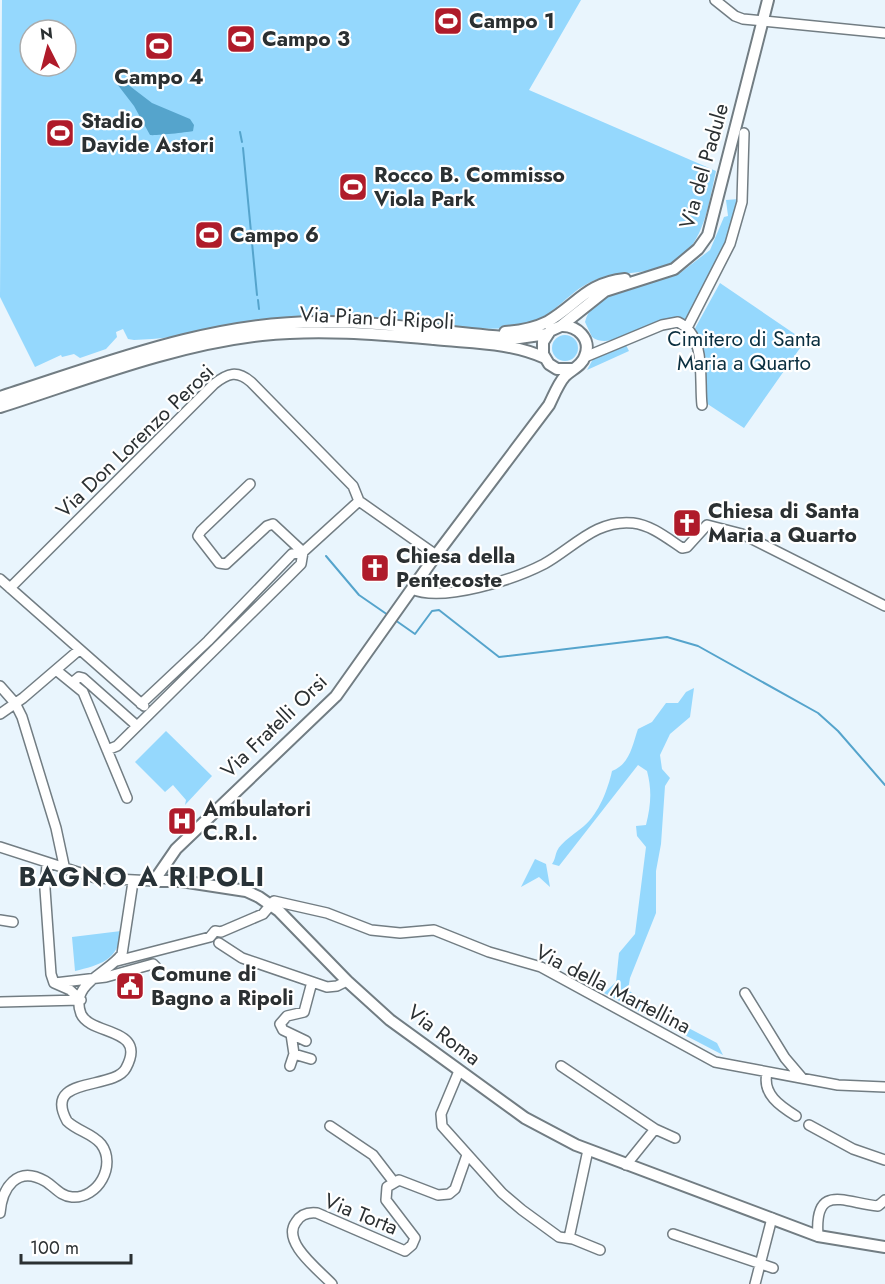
<svg xmlns="http://www.w3.org/2000/svg" width="885" height="1284" font-family="Jost,sans-serif">
	<style>
		.green { fill: #95d8fd; fill-rule: evenodd }
		.water { fill: #55a4cc }
		.lines { fill: none; stroke-linecap: round; stroke-linejoin: round }
		.stream { stroke: #55a4cc; stroke-width: 2 }
		.minor-casing { stroke: #727d83; stroke-width: 12 }
		.major-casing { stroke: #727d83; stroke-width: 14 }
		.minor { stroke: #fff; stroke-width: 9 }
		.major { stroke: #fff; stroke-width: 10 }
		.labels { text-anchor: middle; stroke-width: 4.5; stroke-linejoin: round; paint-order: stroke }
		.poi-label { font-size: 21px; font-weight: bold; fill: #2b3032; stroke: #fff; text-anchor: start }
		.street-label { font-size: 21px; fill: #2b3032; stroke: #fff }
		.park-label { font-size: 21px; fill: #092e3f; stroke: #fff }
		.district-label { font-size: 27px; font-weight: bold; letter-spacing: 1.5px; fill: #283237; stroke: #fff }
	</style>
	<rect width="100%" height="100%" fill="#e9f5fd"/>
	<path class="green" d="M2,0H581L529,90L716,171C708,206 703,256 661,268C640,274 618,272 598,279C570,288 555,317 526,325C490,333 454,326 418,324C372,320 323,317 277,319C240,321 206,332 170,337C158,339 146,339 134,340L128,339L123,329L116,332L117,337L106,349L80,358L74,354L62,357L61,355L35,367L0,297ZM30,30H66V66H30Z
		M739,199L728,243L688,323C659,309 613,354 592,337L585,322C588,309 597,302 607,295L680,273L710,250L724,217L728,216L726,200Z
		M720,283L805,341L744,428L703,401L693,332Z
		M552 348a13 13 0 1 1 26 0a13 13 0 1 1-26 0Z
		M626,345L629,351L587,370L593,359Z
		M694,688L690,717L670,734L660,755L662,769L670,778L665,786L661,844L656,871V913L630,978L628,990L660,1013L717,1043L723,1055L604,993L616,982L619,953L635,934L646,847L637,836L636,826L646,825C651,805 652,790 647,771L638,765L559,866L552,864C555,860 555,856 557,851C561,842 577,832 584,826C599,813 608,789 612,771C630,764 632,746 638,729L652,722L666,703H678L686,692Z
		M166,731L212,776L185,805L186,800L173,785L165,792L135,762Z
		M535,859L546,864L550,887L539,877L521,887Z
		M121,931C119,961 99,965 75,971L72,937Z"/>
	<path class="water" d="M118,77L152,103L190,119L194,125L193,131C190,132 154,136 150,135L134,106L114,80Z"/>
	<g class="lines">
		<path class="stream" d="M240,132L242,142
			M243,148L257,295
			M258,300L259,309
			M326,556L359,595L388,615
			M395,620L415,634L432,611L439,610L499,657L667,637L698,646L818,713L838,731L885,785"/>
		<g class="minor-casing">
			<path id="minor" d="M715,0L735,16L743,19L885,33
				M687,328L730,244L742,202L744,133
				M585,357L662,325L678,322C707,336 699,379 702,405
				M250,484L201,531L198,536L219,563L226,564L267,526L273,524L303,552
				M359,501L436,555
				M0,579L144,706
				M10,588L214,384C228,373 237,370 251,382L353,486L359,501
				M412,589C442,603 515,579 544,564C573,548 596,519 633,523C651,525 667,538 682,548L687,547L707,525L742,534L885,606
				M56,670L83,692L127,798
				M73,682L79,677L83,678L136,725
				M0,686L15,703L22,717L56,828L65,870
				M141,704L208,641L292,554L303,552L359,501
				M0,714L23,698L79,650
				M107,750L117,746L285,580L301,564L303,552
				M0,847L96,878L154,881
				M47,864L45,889L51,974L54,983L70,990L81,1000
				M0,920L13,922
				M219,943L242,958L327,987L337,986L347,981
				M117,961L210,937L215,931L221,932L263,914L274,901L327,913L371,930L400,933L434,930L489,952L541,967L715,1062L838,1085L885,1087
				M55,983L106,977L153,964L156,967
				M745,993L785,1058L802,1078
				M0,1002L81,1000
				M291,1034L294,1054L311,1059
				M306,1041L283,1030L280,1024L287,1016L304,1012L312,982
				M290,1066L294,1054
				M561,1066L655,1129L626,1165
				M459,1071L441,1114L442,1126L502,1193L522,1210L559,1237L573,1239L600,1250
				M767,1073C762,1094 780,1106 796,1116
				M809,1125L853,1149L885,1160
				M330,1126L373,1155L393,1181
				M655,1129L675,1138
				M0,1213C2,1188 17,1165 45,1181C55,1187 60,1196 72,1197C98,1199 117,1165 101,1144C92,1133 77,1131 67,1121C42,1075 114,1091 126,1068C148,1027 91,1036 81,1014C69,983 109,973 122,954L133,882
				M673,1234L773,1268
				M818,1236C814,1182 845,1203 878,1206L885,1200
				M569,1238L588,1150
				M332,1284C319,1270 281,1242 296,1222C301,1214 308,1212 317,1213L405,1251L412,1245L415,1238L386,1200L387,1187L399,1180L438,1195L449,1194L455,1189L467,1155
				M755,1284L772,1218"/>
		</g>
		<g class="major-casing">
			<path id="major" d="M561,326C577,325 592,339 585,356C582,366 572,369 565,376C558,384 554,395 549,405L436,555L336,696L176,849L154,881H181L246,891L259,897L279,911L347,981L390,1020L525,1118L576,1145L818,1236L885,1247
				M505,332C520,331 533,329 547,322C577,305 586,283 625,279
				M572,369H557L549,364L543,354V342L550,331L561,326L605,291L674,269L698,249L708,235L768,0
				M0,397C104,364 208,322 319,322C386,321 453,334 519,338L547,334
				M0,407C85,380 172,345 262,335C320,329 376,334 434,339C471,343 510,342 545,358"/>
		</g>
		<use href="#minor" class="minor"/>
		<use href="#major" class="major"/>
	</g>
	<defs>
		<g id="stadium-square" transform="scale(1.5)"><rect x="-9" y="-9" width="18" height="18" rx="4" fill="#af1b2a" stroke="#fff"/><path d="M0-5a6.5 5 0 1 0 0 10a6.5 5 0 1 0 0-10ZM-3.5-1.8h7v3.6h-7Z" fill="#fff"/></g>
		<g id="church-square" transform="scale(1.5)"><rect x="-9" y="-9" width="18" height="18" rx="4" fill="#af1b2a" stroke="#fff"/><path d="M-1.2-6h2.4v3.5h3.3v2.4h-3.3V6h-2.4V-.1h-3.3v-2.4h3.3Z" fill="#fff"/></g>
		<g id="hospital-square" transform="scale(1.5)"><rect x="-9" y="-9" width="18" height="18" rx="4" fill="#af1b2a" stroke="#fff"/><path d="M-5-5h3v3.5h4V-5h3V5h-3V1.5h-4V5h-3Z" fill="#fff"/></g>
		<g id="civic-square" transform="scale(1.5)"><rect x="-9" y="-9" width="18" height="18" rx="4" fill="#af1b2a" stroke="#fff"/><path d="M-.6-6.5H3V-4.5H.6V-3L4-1V1h2V6H-6V1h2V-1L-.6-3ZM-1.2 2.5V6h2.4V2.5Z" fill="#fff"/></g>
	</defs>
	<g fill-rule="evenodd">
		<use href="#stadium-square" x="448" y="21"/>
		<use href="#stadium-square" x="241" y="39"/>
		<use href="#stadium-square" x="159" y="46"/>
		<use href="#stadium-square" x="60" y="133"/>
		<use href="#stadium-square" x="353" y="187"/>
		<use href="#stadium-square" x="209" y="235"/>
		<use href="#church-square" x="687" y="523"/>
		<use href="#church-square" x="375" y="568"/>
		<use href="#hospital-square" x="182" y="821"/>
		<use href="#civic-square" x="130" y="986"/>
	</g>
	<g class="labels">
		<g class="poi-label">
			<text x="469" y="28">Campo 1</text>
			<text x="262" y="46">Campo 3</text>
			<text x="159" y="84" text-anchor="middle">Campo 4</text>
			<text x="81" y="128">Stadio<tspan x="81" dy="24">Davide Astori</tspan></text>
			<text x="374" y="182">Rocco B. Commisso<tspan x="374" dy="24">Viola Park</tspan></text>
			<text x="230" y="242">Campo 6</text>
			<text x="708" y="518">Chiesa di Santa<tspan x="708" dy="24">Maria a Quarto</tspan></text>
			<text x="396" y="563">Chiesa della<tspan x="396" dy="24">Pentecoste</tspan></text>
			<text x="203" y="816">Ambulatori<tspan x="203" dy="24">C.R.I.</tspan></text>
			<text x="151" y="981">Comune di<tspan x="151" dy="24">Bagno a Ripoli</tspan></text>
		</g>
		<g class="street-label">
			<text transform="translate(704 166) rotate(-74)" y="7">Via del Padule</text>
			<text transform="translate(377 318) rotate(3)" y="7">Via Pian di Ripoli</text>
			<text transform="translate(135 441) rotate(-44)" y="7">Via Don Lorenzo Perosi</text>
			<text transform="translate(274 726) rotate(-44)" y="7">Via Fratelli Orsi</text>
			<text transform="translate(613 989) rotate(27)" y="7">Via della Martellina</text>
			<text transform="translate(444 1035) rotate(37)" y="7">Via Roma</text>
			<text transform="translate(361 1214) rotate(22)" y="7">Via Torta</text>
		</g>
		<g class="park-label">
			<text x="744" y="346">Cimitero di Santa<tspan x="744" dy="24">Maria a Quarto</tspan></text>
		</g>
		<g class="district-label">
			<text x="142" y="886">BAGNO A RIPOLI</text>
		</g>
	</g>
	<g transform="translate(48 48) rotate(354)"><circle r="28" fill="#ffffff" stroke="#aaacad" stroke-width="1.5"/>
	<path d="M0-4.5L10 22L0 15L-10 22Z" fill="#af1b2a"/>
	<text y="-9" font-size="16" font-weight="bold" text-anchor="middle" fill="#2b3032">N</text>
	</g>
	<path d="M21 1254v9h110v-9" fill="none" stroke="#2b3032" stroke-width="3"/>
	<text x="30" y="1254" font-size="18" fill="#2b3032" stroke="#ffffff" stroke-width="4.5" paint-order="stroke">100 m</text>
</svg>
